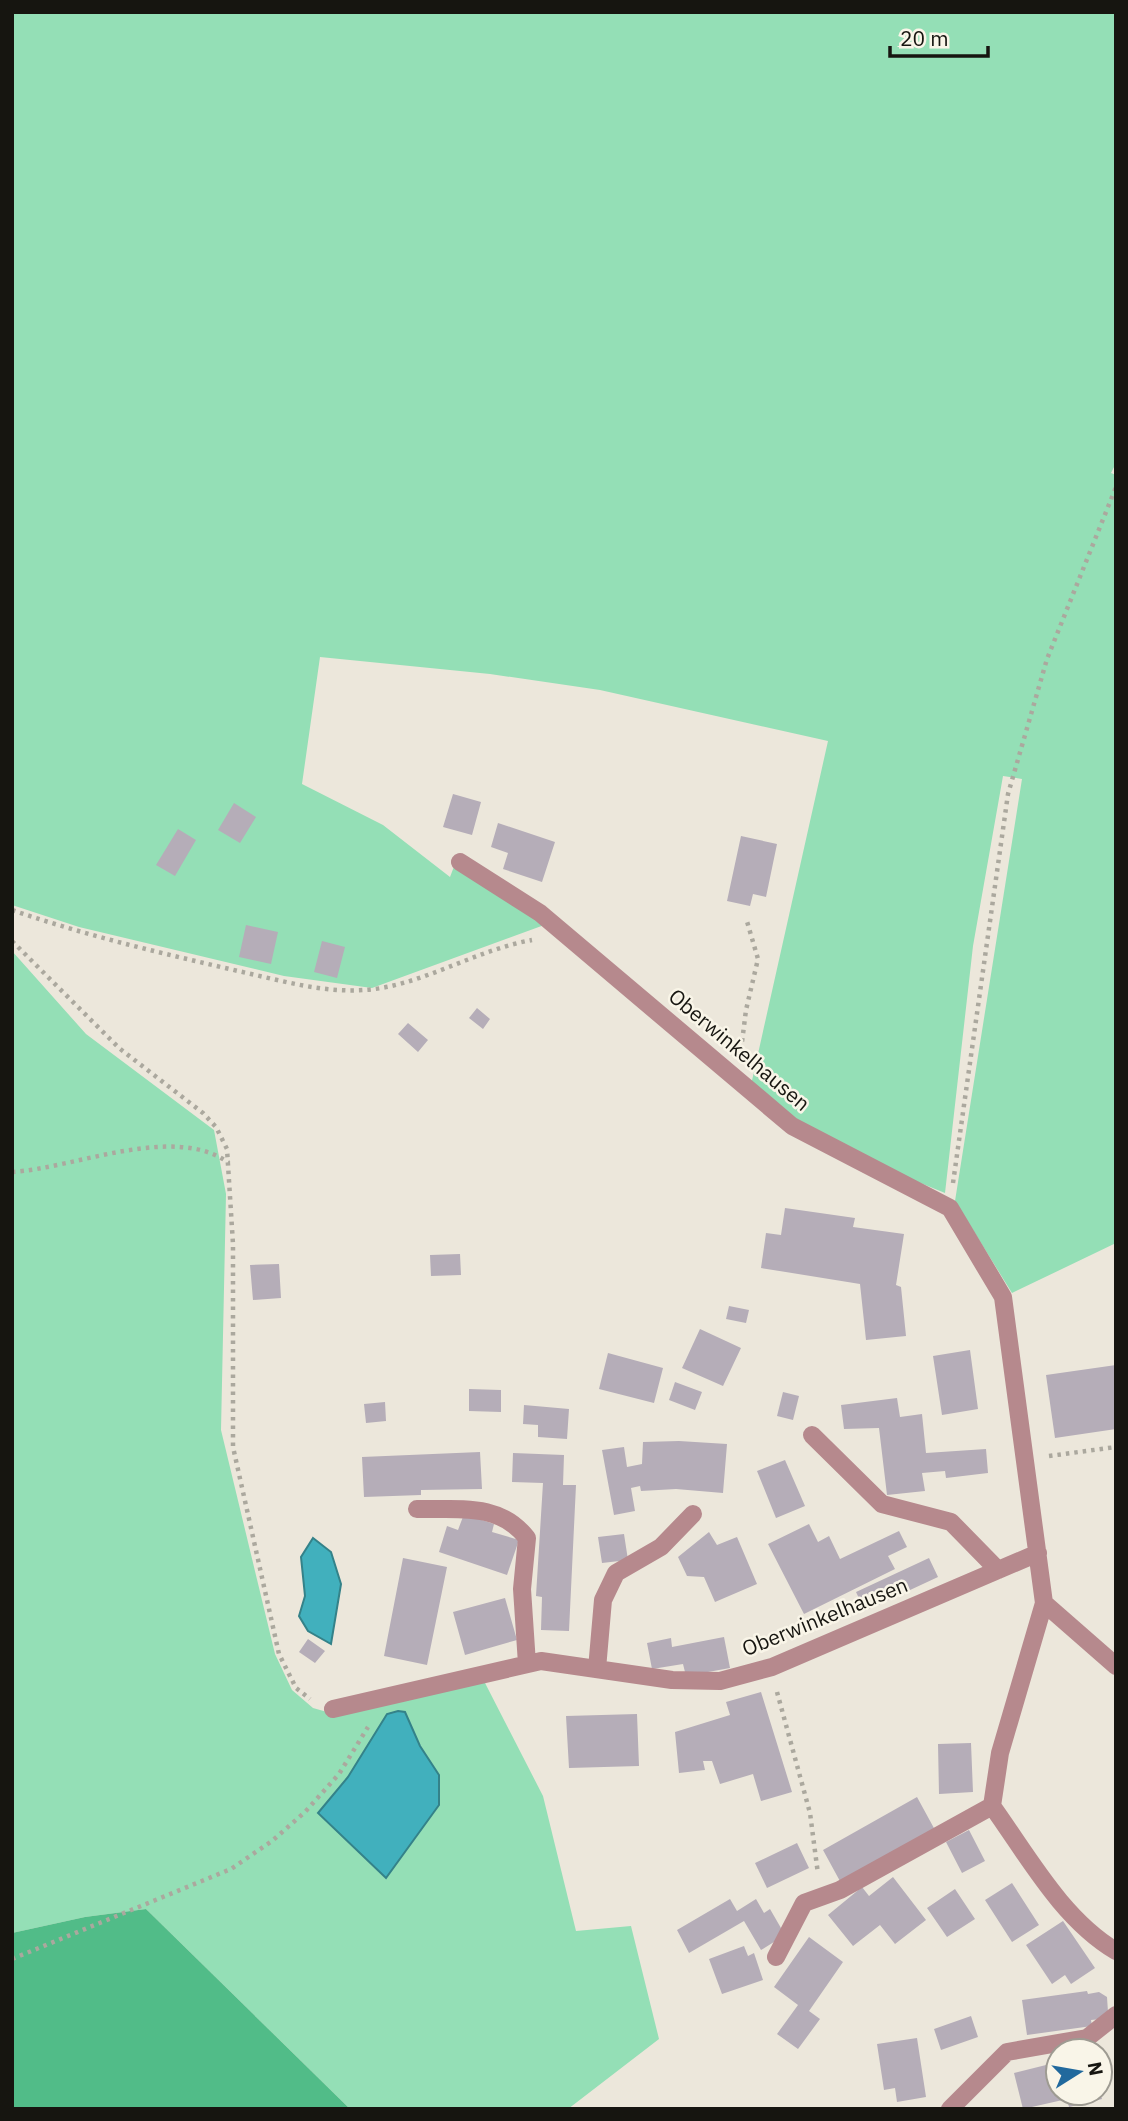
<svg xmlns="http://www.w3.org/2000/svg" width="1128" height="2121" font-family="'IBM Plex Sans',sans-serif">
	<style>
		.green { fill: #94dfb6 }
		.forest { fill: #51bc88 }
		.water { fill: #41b0bd; stroke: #348289; stroke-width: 2 }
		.building { fill: #b5adb8 }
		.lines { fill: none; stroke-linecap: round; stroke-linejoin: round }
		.path { stroke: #aba89e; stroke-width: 4.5; stroke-dasharray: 3.5 5; stroke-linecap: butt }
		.minor { stroke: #b6898d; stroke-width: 18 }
		.labels { text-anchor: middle; stroke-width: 5; stroke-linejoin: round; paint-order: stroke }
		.street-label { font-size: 21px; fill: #161510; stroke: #f9f5e8 }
	</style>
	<rect width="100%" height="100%" fill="#ece7db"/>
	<path class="green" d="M12,12H1116V463L1111,473L1116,475V1243L1012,1293L955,1201L1022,779L1003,776L973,946L945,1193L864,1160L795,1123L751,1085L828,741L600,690L490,674L320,657L302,784L383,825L450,877L455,864L547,924L372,988L284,976L79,927L12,905Z
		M12,951L86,1034L214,1130L226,1194L221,1430L275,1654L292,1690L313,1708L334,1714L484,1681L543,1796L576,1931L631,1926L659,2039L568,2109H350L146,1909L85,1917L12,1933Z"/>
	<path class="forest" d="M146,1909L350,2109H12V1933L85,1917Z"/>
	<path class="water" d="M313,1538L331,1552L341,1584L331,1644L308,1631L299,1616L305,1596L301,1557Z
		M398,1711L405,1712L420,1746L439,1775V1805L386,1878L318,1813L348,1777L387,1714Z"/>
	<path class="building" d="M453,794L481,802L472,835L443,827Z
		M234,803L256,817L240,843L218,830Z
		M498,823L555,842L542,882L503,869L508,853L491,847Z
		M178,829L196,840L175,876L156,865Z
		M741,836L777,844L766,897L753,894L750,906L727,901Z
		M246,925L278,932L271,964L239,957Z
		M322,941L345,947L337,978L314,972Z
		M477,1008L490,1019L483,1029L469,1018Z
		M408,1023L428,1040L418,1052L398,1034Z
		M785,1208L855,1218L853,1227L904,1234L896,1285L901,1287L906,1336L866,1340L860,1284L761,1268L766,1233L781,1235Z
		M460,1254L461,1275L431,1276L430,1255Z
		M279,1264L281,1298L253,1300L250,1265Z
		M729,1306L749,1310L746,1323L726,1319Z
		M700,1329L741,1348L723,1386L682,1368Z
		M970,1350L978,1409L942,1415L933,1356Z
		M608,1353L663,1368L654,1403L599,1389Z
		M1116,1365V1429L1055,1438L1046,1375Z
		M675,1382L702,1392L695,1410L669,1400Z
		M469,1389L501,1390V1412L469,1411Z
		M783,1392L799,1396L793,1420L777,1416Z
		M897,1398L900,1417L922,1414L926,1453L986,1449L988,1473L946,1478L945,1471L922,1473L925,1491L887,1495L879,1428L844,1429L841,1405Z
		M385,1402L386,1421L366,1423L364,1404Z
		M524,1405L569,1409L567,1439L538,1437V1425L523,1424Z
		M679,1441L727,1444L723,1493L676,1489L641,1491L640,1486L631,1488L635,1511L614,1515L602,1450L624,1447L627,1467L642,1464L643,1442Z
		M480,1452L482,1489L421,1490V1495L364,1497L362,1457Z
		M513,1453L564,1455L563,1485H576L569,1631L541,1630L542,1597L536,1596L543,1483L512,1482Z
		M785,1460L805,1506L776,1518L757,1471Z
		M464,1514L494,1524L492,1532L519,1540L507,1575L439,1552L447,1526L458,1530Z
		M809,1524L818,1542L829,1536L840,1559L899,1531L907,1547L888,1556L895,1569L804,1614L768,1544Z
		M709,1532L717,1545L737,1537L757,1584L715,1602L704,1577L687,1576L678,1557Z
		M624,1534L628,1560L602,1563L598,1537Z
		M403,1558L447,1567L427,1665L384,1656Z
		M929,1558L938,1577L865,1611L856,1592Z
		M505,1598L517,1640L465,1655L453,1612Z
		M724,1637L730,1668L686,1676L683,1664L652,1669L647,1643L671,1638L672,1647Z
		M308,1639L325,1651L315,1663L299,1652Z
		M761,1692L792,1792L761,1801L753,1774L720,1784L712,1761H703L705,1770L679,1773L675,1732L730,1715L726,1702Z
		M637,1714L639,1766L569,1768L566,1716Z
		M971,1743L973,1792L939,1794L938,1744Z
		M917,1797L935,1830L841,1883L823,1850Z
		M969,1830L985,1861L962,1873L946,1842Z
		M797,1843L809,1868L767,1888L755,1863Z
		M893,1877L926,1920L895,1944L880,1925L853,1946L828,1915L862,1887L869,1896Z
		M1012,1883L1039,1925L1012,1942L985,1900Z
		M955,1889L975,1919L947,1937L927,1908Z
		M730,1899L737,1911L756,1899L764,1913L770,1909L785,1935L761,1950L744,1921L689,1953L677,1930Z
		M1063,1921L1095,1968L1071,1984L1065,1975L1052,1984L1026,1945Z
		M809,1937L843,1962L809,2011L820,2019L798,2049L777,2034L798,2005L774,1987Z
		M744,1946L748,1956L754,1953L763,1980L722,1994L709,1959Z
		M1087,1991L1088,1994L1099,1992L1107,1997L1108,2012L1101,2019L1091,2020L1092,2026L1027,2035L1022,2000Z
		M971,2016L978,2037L941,2050L934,2029Z
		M917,2038L926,2097L897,2102L895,2088L884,2090L877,2044Z
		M1058,2062V2093H1100L1102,2099L1069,2107L1067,2099L1023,2109L1014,2073Z"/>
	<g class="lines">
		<path class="path" d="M12,910C87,936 161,953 238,971C279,980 322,993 364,990C419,987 475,950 532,940
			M12,941L119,1048L203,1113L216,1127L227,1149L233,1244V1447L279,1654L296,1688L310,1699
			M741,1050L746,1010L758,959L746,918
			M12,1172C76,1168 174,1123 229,1163
			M953,1183L1008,794L1047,659L1116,487
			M1049,1456L1116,1447
			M777,1692L810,1813L818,1874
			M12,1959L231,1869L272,1841L305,1812L339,1774L368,1727"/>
		<path class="minor" d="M460,862L540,913L792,1126L950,1208L1003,1297L1044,1603L1000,1753L992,1806C1028,1856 1062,1919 1116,1951
			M812,1435L882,1504L951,1522L998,1570
			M417,1509C459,1510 499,1502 527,1538L522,1589L527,1664
			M1044,1603L1116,1666
			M597,1669L603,1600L616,1573L661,1547L693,1514
			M333,1709L541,1661L672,1680L720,1681L772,1667L1038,1553
			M776,1957L804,1903L840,1890L992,1806
			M950,2109L1007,2052L1087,2038L1116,2015"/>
	</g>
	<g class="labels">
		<g class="street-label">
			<text transform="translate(739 1050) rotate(40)" y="7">Oberwinkelhausen</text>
			<text transform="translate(825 1617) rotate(-22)" y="7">Oberwinkelhausen</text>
		</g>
	</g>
	<rect width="1128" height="2121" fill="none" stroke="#161510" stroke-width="28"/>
	<g transform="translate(1079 2072) rotate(79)"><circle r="33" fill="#f9f5e8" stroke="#9e9b92" stroke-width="2"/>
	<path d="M0-5L12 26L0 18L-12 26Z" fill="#21699d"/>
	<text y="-10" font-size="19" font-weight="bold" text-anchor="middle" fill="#161510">N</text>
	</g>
	<path d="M890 46v10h98v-10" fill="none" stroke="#161510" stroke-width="3.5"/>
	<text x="900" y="46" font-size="21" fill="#161510" stroke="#f9f5e8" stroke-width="5" paint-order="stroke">20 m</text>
</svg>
